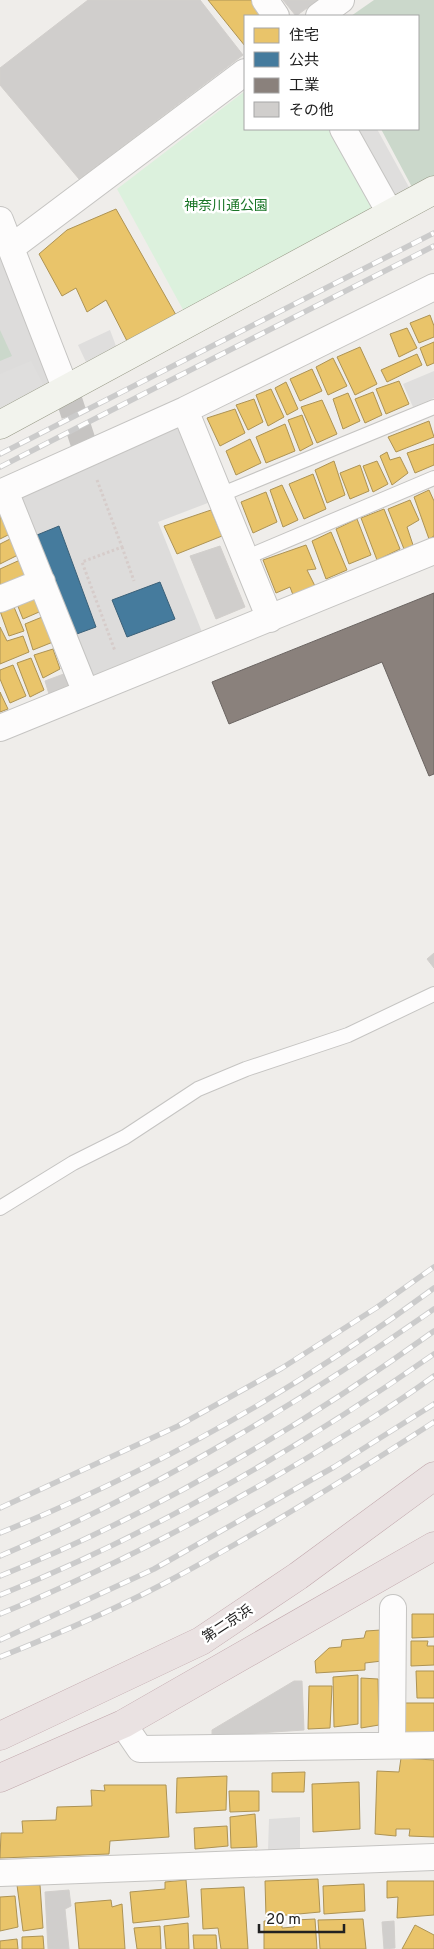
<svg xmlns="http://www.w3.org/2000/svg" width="434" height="1949" font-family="Overpass,'Noto Sans JP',sans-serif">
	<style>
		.religious { fill: #dddcdb }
		.cemetery { fill: #cbd8cb }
		.park { fill: #dcf1dd }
		.parking { fill: #dfdedd }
		.homes { fill: #e9c46a; stroke: #ad9354 }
		.public { fill: #457b9d; stroke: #3a6078 }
		.industry { fill: #8a817c; stroke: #6a6461 }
		.building { fill: #d0cecc; stroke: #d2cfcc }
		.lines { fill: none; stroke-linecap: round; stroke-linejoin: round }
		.street-tunnel { stroke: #c6c4c2; stroke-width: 26; stroke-dasharray: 26 13; stroke-linecap: butt }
		.lane-casing { stroke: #c5c4c2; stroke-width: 16 }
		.street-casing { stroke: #c5c4c2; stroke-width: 28 }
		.secondary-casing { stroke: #959784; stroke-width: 29 }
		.highway-casing { stroke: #c0a6ab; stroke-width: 29 }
		.path { stroke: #d6ccca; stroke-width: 3; stroke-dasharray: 2.5 2.5; stroke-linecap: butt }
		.lane { stroke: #fdfcfc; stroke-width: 14 }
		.street { stroke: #fdfcfc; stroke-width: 26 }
		.secondary { stroke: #f2f3ed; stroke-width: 28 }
		.highway { stroke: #eae2e2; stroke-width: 28 }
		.rail-casing { stroke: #cbcbcb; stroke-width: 5.5 }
		.rail { stroke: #fff; stroke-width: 4; stroke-dasharray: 11; stroke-linecap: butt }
		.labels { text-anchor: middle; stroke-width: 5; stroke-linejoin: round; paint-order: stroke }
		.park-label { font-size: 14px; fill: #1a7527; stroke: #fff }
		.street-label { font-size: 14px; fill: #212121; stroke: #fff }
	</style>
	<rect width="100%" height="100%" fill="#efedea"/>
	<path class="religious" d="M0,252L53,383L0,417Z
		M179,421L213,501L158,522L202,632L92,678L14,497Z"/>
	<path class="cemetery" d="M374,0H434V178L413,189L381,129H418V16H351Z
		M0,330L12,356L0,361Z"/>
	<path class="park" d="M245,91V129H333L372,198L369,214L187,317L117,189Z"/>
	<path class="parking" d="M357,129H377L410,189L395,198Z
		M110,330L116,346L86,362L78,345Z
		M31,361L45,388L0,412V374Z
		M434,371V398L413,407L403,384Z
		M300,1817V1849L268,1851L269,1819Z"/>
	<path class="homes" d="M208,0H255L268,16H245V46Z
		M116,209L176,315L127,341L106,300L87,312L76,288L62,296L39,254L67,230Z
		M430,315L434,326V337L419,343L410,323Z
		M407,328L417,348L399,357L390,334Z
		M434,342V363L427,366L420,348Z
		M360,347L377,384L355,395L337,357Z
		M417,354L422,365L387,382L381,370Z
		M333,358L347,386L328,395L316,367Z
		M312,369L322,391L300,401L290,379Z
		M399,381L409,404L386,414L376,389Z
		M286,382L298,409L287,415L275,388Z
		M271,389L284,417L268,426L256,395Z
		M373,392L382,415L365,423L355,399Z
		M348,393L360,421L343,429L333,399Z
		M254,399L263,422L248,430L236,405Z
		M322,400L337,434L317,443L301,407Z
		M235,409L245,433L220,446L207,418Z
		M302,415L313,444L300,451L288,420Z
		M429,421L434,437L396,452L388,437Z
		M285,424L295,451L266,463L256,437Z
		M250,439L261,463L236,475L226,451Z
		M434,444V465L415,473L407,453Z
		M387,452L390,460L400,457L408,473L392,485L380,456Z
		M334,461L345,495L327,503L315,470Z
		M377,461L388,484L373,492L363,466Z
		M360,465L369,491L350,499L340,473Z
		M313,474L326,509L304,519L289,484Z
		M282,485L298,520L283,527L270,490Z
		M429,490L434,501V536L429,539L414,497Z
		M266,492L277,522L253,533L241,502Z
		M410,500L419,520L407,527L413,545L404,549L388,509Z
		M0,509L14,532L0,539Z
		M384,509L400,549L377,560L361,518Z
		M211,510L222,536L177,554L164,526Z
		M357,519L371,555L349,564L336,529Z
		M331,532L347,570L326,579L312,541Z
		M12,538L18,555L0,564V544Z
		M306,545L316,569L307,570L315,586L293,595L290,587L276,593L263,560Z
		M20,560L27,577L0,589V569Z
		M38,596L46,609L23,619L17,604Z
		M14,607L24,631L9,636L0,611Z
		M47,615L53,642L33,650L25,624Z
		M0,627L7,641L23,636L29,652L0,664Z
		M53,649L60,669L43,678L34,655Z
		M31,658L44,690L30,697L17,663Z
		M13,665L26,696L10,703L0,679V670Z
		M0,692L8,709L0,712Z
		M412,1614H434V1637L412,1638Z
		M381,1630L382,1661L365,1663V1670L316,1673L315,1661L329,1648L341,1647L342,1640L364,1638L366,1631Z
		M411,1641H428L427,1646H434V1665L411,1666Z
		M416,1671H434V1698H417Z
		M358,1675V1724L334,1727L333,1677Z
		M361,1678L378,1679L379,1725L361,1728Z
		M309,1686H332L330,1728L308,1729Z
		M403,1703H434V1734H402Z
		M401,1758L434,1760V1837L409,1836L410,1829H396V1836L375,1834L377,1771L399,1772Z
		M305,1772L304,1792H272V1773Z
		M227,1776L226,1810L176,1813L177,1778Z
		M359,1782L360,1829L313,1832L312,1784Z
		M104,1785H166L169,1837L110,1841L109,1854L0,1858L1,1833H23L22,1821L56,1820L57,1807L92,1806L91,1790L105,1791Z
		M229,1791H259V1811L230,1812Z
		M255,1814L257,1847L231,1848L230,1817Z
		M227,1826L228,1846L195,1849L194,1828Z
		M318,1879L320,1912L266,1917L265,1881Z
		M186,1880L189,1917L133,1923L130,1892L165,1889V1882Z
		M387,1881H434V1915L397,1918L398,1897L387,1898Z
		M364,1884L365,1911L324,1914L323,1886Z
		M17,1885H40L43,1928L23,1931Z
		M244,1887L248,1949H221L218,1928L203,1929L201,1889Z
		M15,1896L18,1927L0,1931V1897Z
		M111,1900L112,1907L122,1904L125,1949H79L75,1903Z
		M315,1919L317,1949H264V1921H282V1928L294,1927L295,1920Z
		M363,1919L366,1949H320L318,1920Z
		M188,1923L189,1949H166L164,1926Z
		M415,1925L434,1935V1949H402Z
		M160,1926L161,1949H137L134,1928Z
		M193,1935H216L217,1949H194Z
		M43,1936L44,1949H22V1937Z
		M17,1939L18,1949H0V1941Z"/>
	<path class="public" d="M59,526L96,627L74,635L37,535Z
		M160,582L175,619L127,637L112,600Z"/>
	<path class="industry" d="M434,593V774L429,776L382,662L229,724L212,682Z"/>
	<path class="building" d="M88,0H200L243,55L79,179L0,85V68Z
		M283,0H318L296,16Z
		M220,546L245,607L216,619L190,556Z
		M69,672L73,683L49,694L45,681Z
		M434,953V968L427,959Z
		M294,1681H302L304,1730L212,1736V1730Z
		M69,1890L71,1906L65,1909L69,1949H48L45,1892Z
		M394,1921L395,1948L384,1949L382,1922Z"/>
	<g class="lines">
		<path class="street-tunnel" d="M66,390L87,454"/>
		<g class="lane-casing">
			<path id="lane" d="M220,495L434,407
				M245,558L434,478
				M0,1208L73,1163L125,1137L198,1089L246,1069L348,1035L434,994"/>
		</g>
		<g class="street-casing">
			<path id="street" d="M265,0L276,16
				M319,16L341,0
				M343,129L390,213
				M0,220L66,390
				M12,247L245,72
				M185,410L270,619
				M5,491L86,693
				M0,493L185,410L434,287
				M0,599L42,582
				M0,728L434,551
				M123,1724L140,1749L434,1745
				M392,1744L393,1608
				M0,1873L434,1857"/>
		</g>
		<g class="secondary-casing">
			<path id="secondary" d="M0,425L434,190"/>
		</g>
		<g class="highway-casing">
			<path id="highway" d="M0,1736L201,1641L298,1576L434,1476
				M0,1778L123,1724L434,1546"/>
		</g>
		<path class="path" d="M97,480L122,547L82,562L115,651
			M122,547L134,581"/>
		<use href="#lane" class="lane"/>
		<use href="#street" class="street"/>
		<use href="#secondary" class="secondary"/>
		<use href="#highway" class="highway"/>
		<g class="rail-casing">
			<path id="rail" d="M0,454L434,233
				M0,467L434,246
				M0,1508L178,1426L282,1368L376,1308L434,1267
				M0,1533C153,1471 301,1387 434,1288
				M0,1556C154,1491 297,1405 434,1309
				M0,1576C154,1514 299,1428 434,1331
				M0,1595C155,1533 298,1449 434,1354
				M0,1614C107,1570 208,1517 307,1458C350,1432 393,1406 434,1376
				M0,1640L154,1569L334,1467L434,1404
				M0,1657C55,1635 110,1612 163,1584C256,1535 346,1479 434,1422"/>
		</g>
		<use href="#rail" class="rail"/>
	</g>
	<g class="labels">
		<g class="park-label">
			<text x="226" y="210">神奈川通公園</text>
		</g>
		<g class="street-label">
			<text transform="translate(227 1623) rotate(-33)" y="5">第二京浜</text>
		</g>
	</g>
	<rect x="244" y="15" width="175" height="115" fill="#ffffff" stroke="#a6a6a6"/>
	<rect x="254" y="28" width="25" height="15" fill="#e9c46a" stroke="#a6a6a6"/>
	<text x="289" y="40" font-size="15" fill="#212121">住宅</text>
	<rect x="254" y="52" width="25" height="15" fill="#457b9d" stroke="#a6a6a6"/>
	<text x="289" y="65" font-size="15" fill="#212121">公共</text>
	<rect x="254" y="78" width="25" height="15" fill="#8a817c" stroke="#a6a6a6"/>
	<text x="289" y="90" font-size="15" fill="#212121">工業</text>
	<rect x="254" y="102" width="25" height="15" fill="#d0cecc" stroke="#a6a6a6"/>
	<text x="289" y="115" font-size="15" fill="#212121">その他</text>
	<path d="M259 1924v8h85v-8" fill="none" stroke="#212121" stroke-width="2.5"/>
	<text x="266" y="1924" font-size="15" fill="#212121" stroke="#ffffff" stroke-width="4" paint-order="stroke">20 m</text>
</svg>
